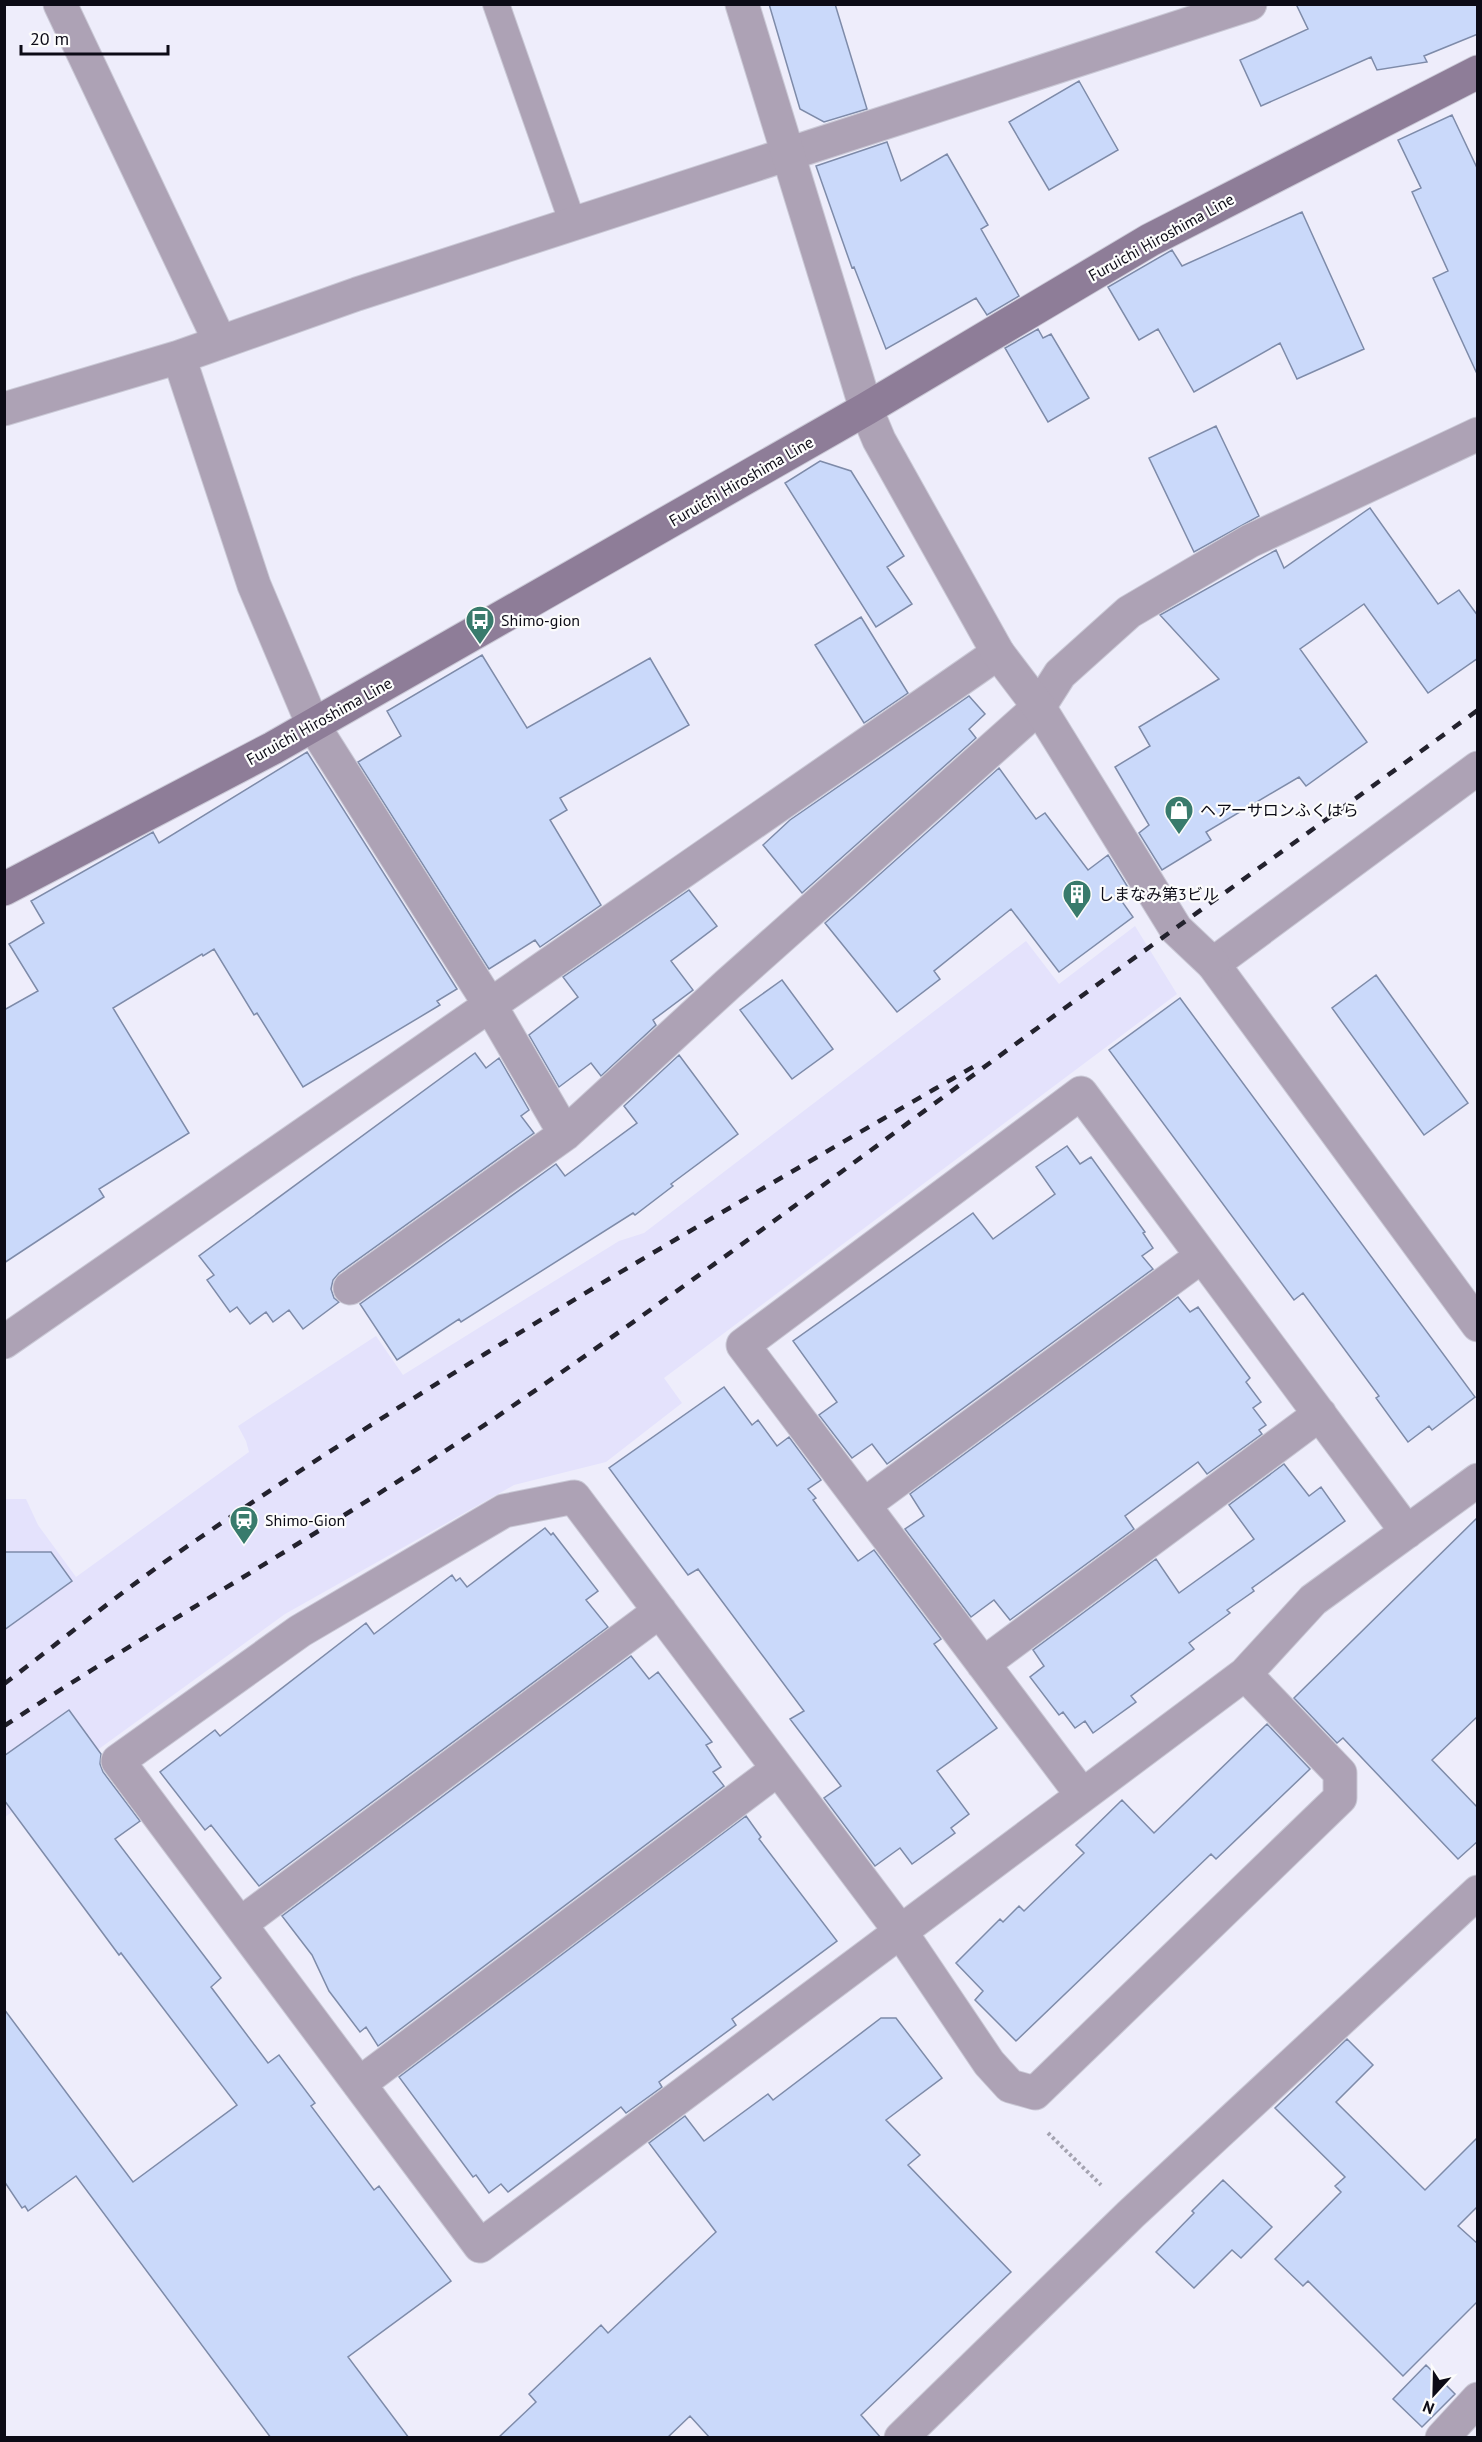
<svg xmlns="http://www.w3.org/2000/svg" width="1482" height="2442" font-family="'PT Sans','Noto Sans JP',sans-serif">
	<style>
		.built { fill: #e4e2fc }
		.building { fill: #cad9fa; stroke: #7e8ba9; stroke-width: 1.5 }
		.lines { fill: none; stroke-linecap: round; stroke-linejoin: round }
		.service-casing { stroke: #cac9d6; stroke-width: 28 }
		.minor-casing { stroke: #cac9d6; stroke-width: 35 }
		.tertiary-casing { stroke: #cac9d6; stroke-width: 35 }
		.secondary-casing { stroke: #cac9d6; stroke-width: 35 }
		.path { stroke: #a4a3b0; stroke-width: 4; stroke-dasharray: 3 3; stroke-linecap: butt }
		.service { stroke: #ada2b5; stroke-width: 26 }
		.minor { stroke: #ada2b5; stroke-width: 33 }
		.tertiary { stroke: #ada2b5; stroke-width: 33 }
		.secondary { stroke: #8e7d98; stroke-width: 33 }
		.rail { stroke: #23222d; stroke-width: 4.5; stroke-dasharray: 10 10; stroke-linecap: butt }
		.labels { text-anchor: middle; stroke-width: 4.5; stroke-linejoin: round; paint-order: stroke }
		.street-label { font-size: 16px; fill: #0c0b16; stroke: #fcfcfc }
		.poi-label { font-size: 16px; fill: #0c0b16; stroke: #fcfcfc; text-anchor: start }
	</style>
	<rect width="100%" height="100%" fill="#eeedfb"/>
	<path class="built" d="M1135,926L1177,994L664,1378L682,1403L606,1462L514,1485L285,1614L5,1817V1499H26L38,1525L76,1577L249,1452L246,1441L238,1426L376,1336L403,1375L619,1241L644,1233L1026,941L1059,984Z"/>
	<path class="building" d="M769,4H835L867,109L824,122L800,109Z
		M1296,4H1478V34L1424,56L1427,62L1377,70L1371,57L1261,106L1240,60L1308,29Z
		M1079,81L1118,150L1049,190L1009,122Z
		M1452,115L1478,170V376L1433,278L1448,271L1412,192L1421,188L1398,140Z
		M887,142L901,181L947,154L988,225L981,229L1019,296L987,315L976,298L886,349L854,267L852,268L816,166Z
		M1302,212L1364,349L1297,379L1280,343L1194,392L1158,329L1139,340L1108,287L1172,250L1182,266Z
		M1038,329L1043,338L1051,334L1089,398L1048,422L1005,348Z
		M1216,426L1259,516L1194,552L1149,458Z
		M820,461L851,471L904,556L887,567L912,604L876,627L785,483Z
		M1370,508L1438,604L1459,590L1478,616V658L1428,693L1364,604L1300,649L1367,742L1306,786L1299,777L1206,832L1211,840L1162,870L1139,833L1149,825L1115,767L1150,746L1139,727L1219,679L1160,615L1276,550L1284,568Z
		M861,617L908,693L864,723L815,645Z
		M482,655L527,728L650,658L689,725L560,798L567,810L550,820L601,905L540,947L535,940L489,969L358,762L401,736L387,711Z
		M969,696L985,714L969,729L976,738L802,893L763,845L790,820Z
		M307,752L457,989L437,1001L440,1005L303,1087L257,1013L254,1015L214,949L203,956L202,954L113,1008L189,1133L99,1189L104,1197L4,1263V1010L38,991L9,944L44,923L31,901L153,832L159,843Z
		M999,768L1036,819L1045,813L1088,870L1108,855L1129,889L1118,896L1133,917L1059,972L1011,909L934,971L940,979L897,1012L825,923Z
		M689,890L717,926L671,961L693,990L653,1020L656,1025L601,1076L591,1063L559,1087L529,1035L578,997L563,977Z
		M1376,975L1468,1103L1424,1135L1332,1008Z
		M782,980L833,1049L792,1079L740,1010Z
		M1180,998L1475,1397L1432,1430L1429,1426L1408,1442L1376,1398L1379,1396L1303,1293L1294,1300L1109,1050Z
		M475,1053L486,1068L499,1058L529,1110L521,1116L534,1133L339,1273L333,1280L331,1289L334,1298L339,1302L303,1329L289,1310L273,1322L266,1312L250,1324L237,1307L230,1312L207,1280L214,1275L199,1256Z
		M679,1055L738,1134L671,1184L673,1186L635,1215L633,1213L461,1322L459,1319L397,1360L360,1304L556,1164L565,1176L637,1123L624,1106Z
		M1067,1146L1080,1164L1091,1157L1145,1232L1143,1233L1153,1248L1142,1256L1153,1269L887,1464L872,1444L852,1458L819,1415L837,1402L793,1341L973,1213L993,1239L1055,1194L1036,1167Z
		M1178,1297L1190,1312L1198,1307L1250,1378L1246,1382L1261,1402L1253,1408L1266,1425L1259,1430L1262,1434L1207,1474L1198,1462L1125,1516L1134,1529L1010,1620L994,1600L971,1617L905,1529L924,1516L910,1494Z
		M724,1387L752,1425L758,1420L777,1446L789,1437L821,1480L808,1489L816,1498L813,1500L858,1561L874,1550L941,1639L934,1644L997,1728L937,1771L969,1814L951,1828L955,1833L912,1864L900,1848L875,1866L824,1798L841,1786L790,1719L804,1711L698,1569L688,1575L609,1468Z
		M1284,1464L1309,1496L1321,1487L1345,1521L1252,1588L1254,1591L1227,1610L1230,1613L1189,1643L1194,1649L1131,1696L1136,1702L1093,1733L1085,1721L1075,1728L1063,1712L1059,1715L1030,1677L1044,1666L1033,1650L1156,1559L1179,1593L1254,1539L1229,1505Z
		M1478,1517V1716L1432,1760L1478,1808V1841L1458,1859L1343,1738L1337,1743L1294,1698Z
		M545,1528L551,1535L553,1533L598,1591L586,1600L608,1627L259,1886L211,1825L205,1830L160,1772L215,1730L220,1736L366,1623L374,1634L452,1575L456,1581L460,1578L467,1587Z
		M4,1552H51L72,1581L4,1630Z
		M631,1656L649,1679L658,1672L712,1742L706,1745L721,1767L713,1772L724,1786L378,2046L366,2027L360,2032L329,1991L312,1955L282,1916Z
		M69,1710L101,1754L100,1764L103,1772L140,1821L115,1839L221,1978L211,1987L268,2063L279,2055L315,2103L311,2106L374,2190L379,2186L451,2281L348,2357L409,2438H271L76,2176L28,2211L25,2206L22,2208L4,2181V2009L133,2182L237,2105L121,1953L119,1955L4,1800V1756Z
		M1267,1724L1310,1769L1216,1859L1211,1854L1016,2041L975,2000L983,1991L956,1963L1000,1919L1003,1922L1019,1906L1024,1911L1084,1853L1076,1845L1122,1800L1154,1833Z
		M746,1816L761,1837L759,1839L837,1941L732,2019L736,2025L659,2082L662,2087L626,2113L621,2107L508,2192L501,2184L489,2193L476,2175L473,2177L399,2077Z
		M881,2018H896L942,2078L886,2120L920,2155L908,2165L1011,2272L861,2415L881,2438H710L690,2416L667,2438H498L536,2402L529,2394L601,2325L608,2333L716,2232L649,2143L685,2116L704,2141L768,2094L773,2100Z
		M1347,2039L1373,2065L1336,2102L1425,2190L1478,2137V2206L1458,2226L1478,2244V2301L1403,2376L1308,2281L1303,2286L1275,2259L1341,2192L1335,2186L1345,2177L1275,2108Z
		M1223,2180L1272,2227L1241,2258L1232,2250L1194,2288L1156,2252L1194,2213L1192,2211Z
		M1426,2365L1455,2394L1422,2427L1393,2399Z"/>
	<g class="lines">
		<g class="service-casing">
			<path id="service" d="M496,4L573,224"/>
		</g>
		<g class="minor-casing">
			<path id="minor" d="M60,4L220,342
				M179,357L254,585L313,725L490,1005L565,1134
				M4,409L179,357L357,294L1250,4
				M1478,768L1213,964L1478,1325
				M350,1288L565,1134L727,985L1039,707L1060,674L1129,612L1250,541L1478,434
				M4,1342L998,653
				M864,1505L1202,1256
				M983,1664L1320,1414
				M1245,1674L1340,1773V1798L1035,2093L1010,2086L989,2063L900,1931L574,1497L504,1511L300,1631L118,1761L480,2246L1245,1674L1313,1600L1478,1480
				M1082,1795L743,1345L1081,1093L1407,1532
				M240,1924L660,1611
				M359,2084L778,1769
				M901,2438L1131,2214L1478,1892
				M1442,2438L1478,2399"/>
		</g>
		<g class="tertiary-casing">
			<path id="tertiary" d="M742,4L854,369L866,409L879,440L998,653L1039,707L1176,929L1213,964"/>
		</g>
		<g class="secondary-casing">
			<path id="secondary" d="M4,889L273,748L866,409L1150,240L1478,72"/>
		</g>
		<path class="path" d="M1048,2133L1101,2185"/>
		<use href="#service" class="service"/>
		<use href="#minor" class="minor"/>
		<use href="#tertiary" class="tertiary"/>
		<use href="#secondary" class="secondary"/>
		<path class="rail" d="M4,1684C58,1643 111,1600 166,1561C427,1380 703,1223 978,1064
			M4,1726C165,1621 333,1527 492,1420C688,1287 877,1145 1069,1005C1205,907 1341,809 1478,710"/>
	</g>
	<defs>
		<g id="bus-pin" transform="scale(1.5)"><path d="M0 17L-7.5 6A9.5 9.5 0 1 1 7.5 6Z" fill="#397b6c" stroke="#fcfcfc"/><path d="M-5-6H5V4H4V6H2V4H-2V6H-4V4H-5ZM-3.5-4V0h7V-4ZM-3.5 1.2v1.5H-2V1.2ZM2 1.2v1.5H3.5V1.2Z" fill="#fff"/></g>
		<g id="shop-pin" transform="scale(1.5)"><path d="M0 17L-7.5 6A9.5 9.5 0 1 1 7.5 6Z" fill="#397b6c" stroke="#fcfcfc"/><path d="M-5-2.5h2.3a2.7 3.5 0 0 1 5.4 0H5L5.5 6h-11ZM-1.5-2.5h3a1.5 2.3 0 0 0-3 0Z" fill="#fff"/></g>
		<g id="building-pin" transform="scale(1.5)"><path d="M0 17L-7.5 6A9.5 9.5 0 1 1 7.5 6Z" fill="#397b6c" stroke="#fcfcfc"/><path d="M-4-6H4V6H1V3H-1V6H-4ZM-2.5-4.3h1.7v1.8h-1.7ZM.8-4.3h1.7v1.8H.8ZM-2.5-1h1.7V.8h-1.7ZM.8-1h1.7V.8H.8Z" fill="#fff"/></g>
		<g id="station-pin" transform="scale(1.5)"><path d="M0 17L-7.5 6A9.5 9.5 0 1 1 7.5 6Z" fill="#397b6c" stroke="#fcfcfc"/><path d="M-3-6H3Q5-6 5-4V2Q5 4 3 4L4.5 6H3L1.5 4h-3L-3 6H-4.5L-3 4Q-5 4-5 2V-4Q-5-6-3-6ZM-3.5-4v3h7v-3ZM-3.5 1v1.5H-2V1ZM2 1v1.5H3.5V1Z" fill="#fff"/></g>
	</defs>
	<g fill-rule="evenodd">
		<use href="#bus-pin" x="480" y="620"/>
		<use href="#shop-pin" x="1179" y="810"/>
		<use href="#building-pin" x="1077" y="894"/>
		<use href="#station-pin" x="244" y="1520"/>
	</g>
	<g class="labels">
		<g class="street-label">
			<text transform="translate(1161 237) rotate(-29)" y="6">Furuichi Hiroshima Line</text>
			<text transform="translate(741 481) rotate(-30)" y="6">Furuichi Hiroshima Line</text>
			<text transform="translate(319 721) rotate(-29)" y="6">Furuichi Hiroshima Line</text>
		</g>
		<g class="poi-label">
			<text x="501" y="626">Shimo-gion</text>
			<text x="1200" y="816">ヘアーサロンふくはら</text>
			<text x="1098" y="900">しまなみ第3ビル</text>
			<text x="265" y="1526">Shimo-Gion</text>
		</g>
	</g>
	<rect width="1482" height="2442" fill="none" stroke="#0c0b16" stroke-width="12"/>
	<g transform="translate(1434 2394) rotate(202)" stroke="#fcfcfc" stroke-width="4.5" paint-order="stroke">
	<path d="M0-4.5L10 22L0 15L-10 22Z" fill="#0c0b16"/>
	<text y="-9" font-size="16" font-weight="bold" text-anchor="middle" fill="#0c0b16">N</text>
	</g>
	<path d="M21 45v9h147v-9" fill="none" stroke="#0c0b16" stroke-width="3"/>
	<text x="30" y="45" font-size="18" fill="#0c0b16" stroke="#fcfcfc" stroke-width="4.5" paint-order="stroke">20 m</text>
</svg>
